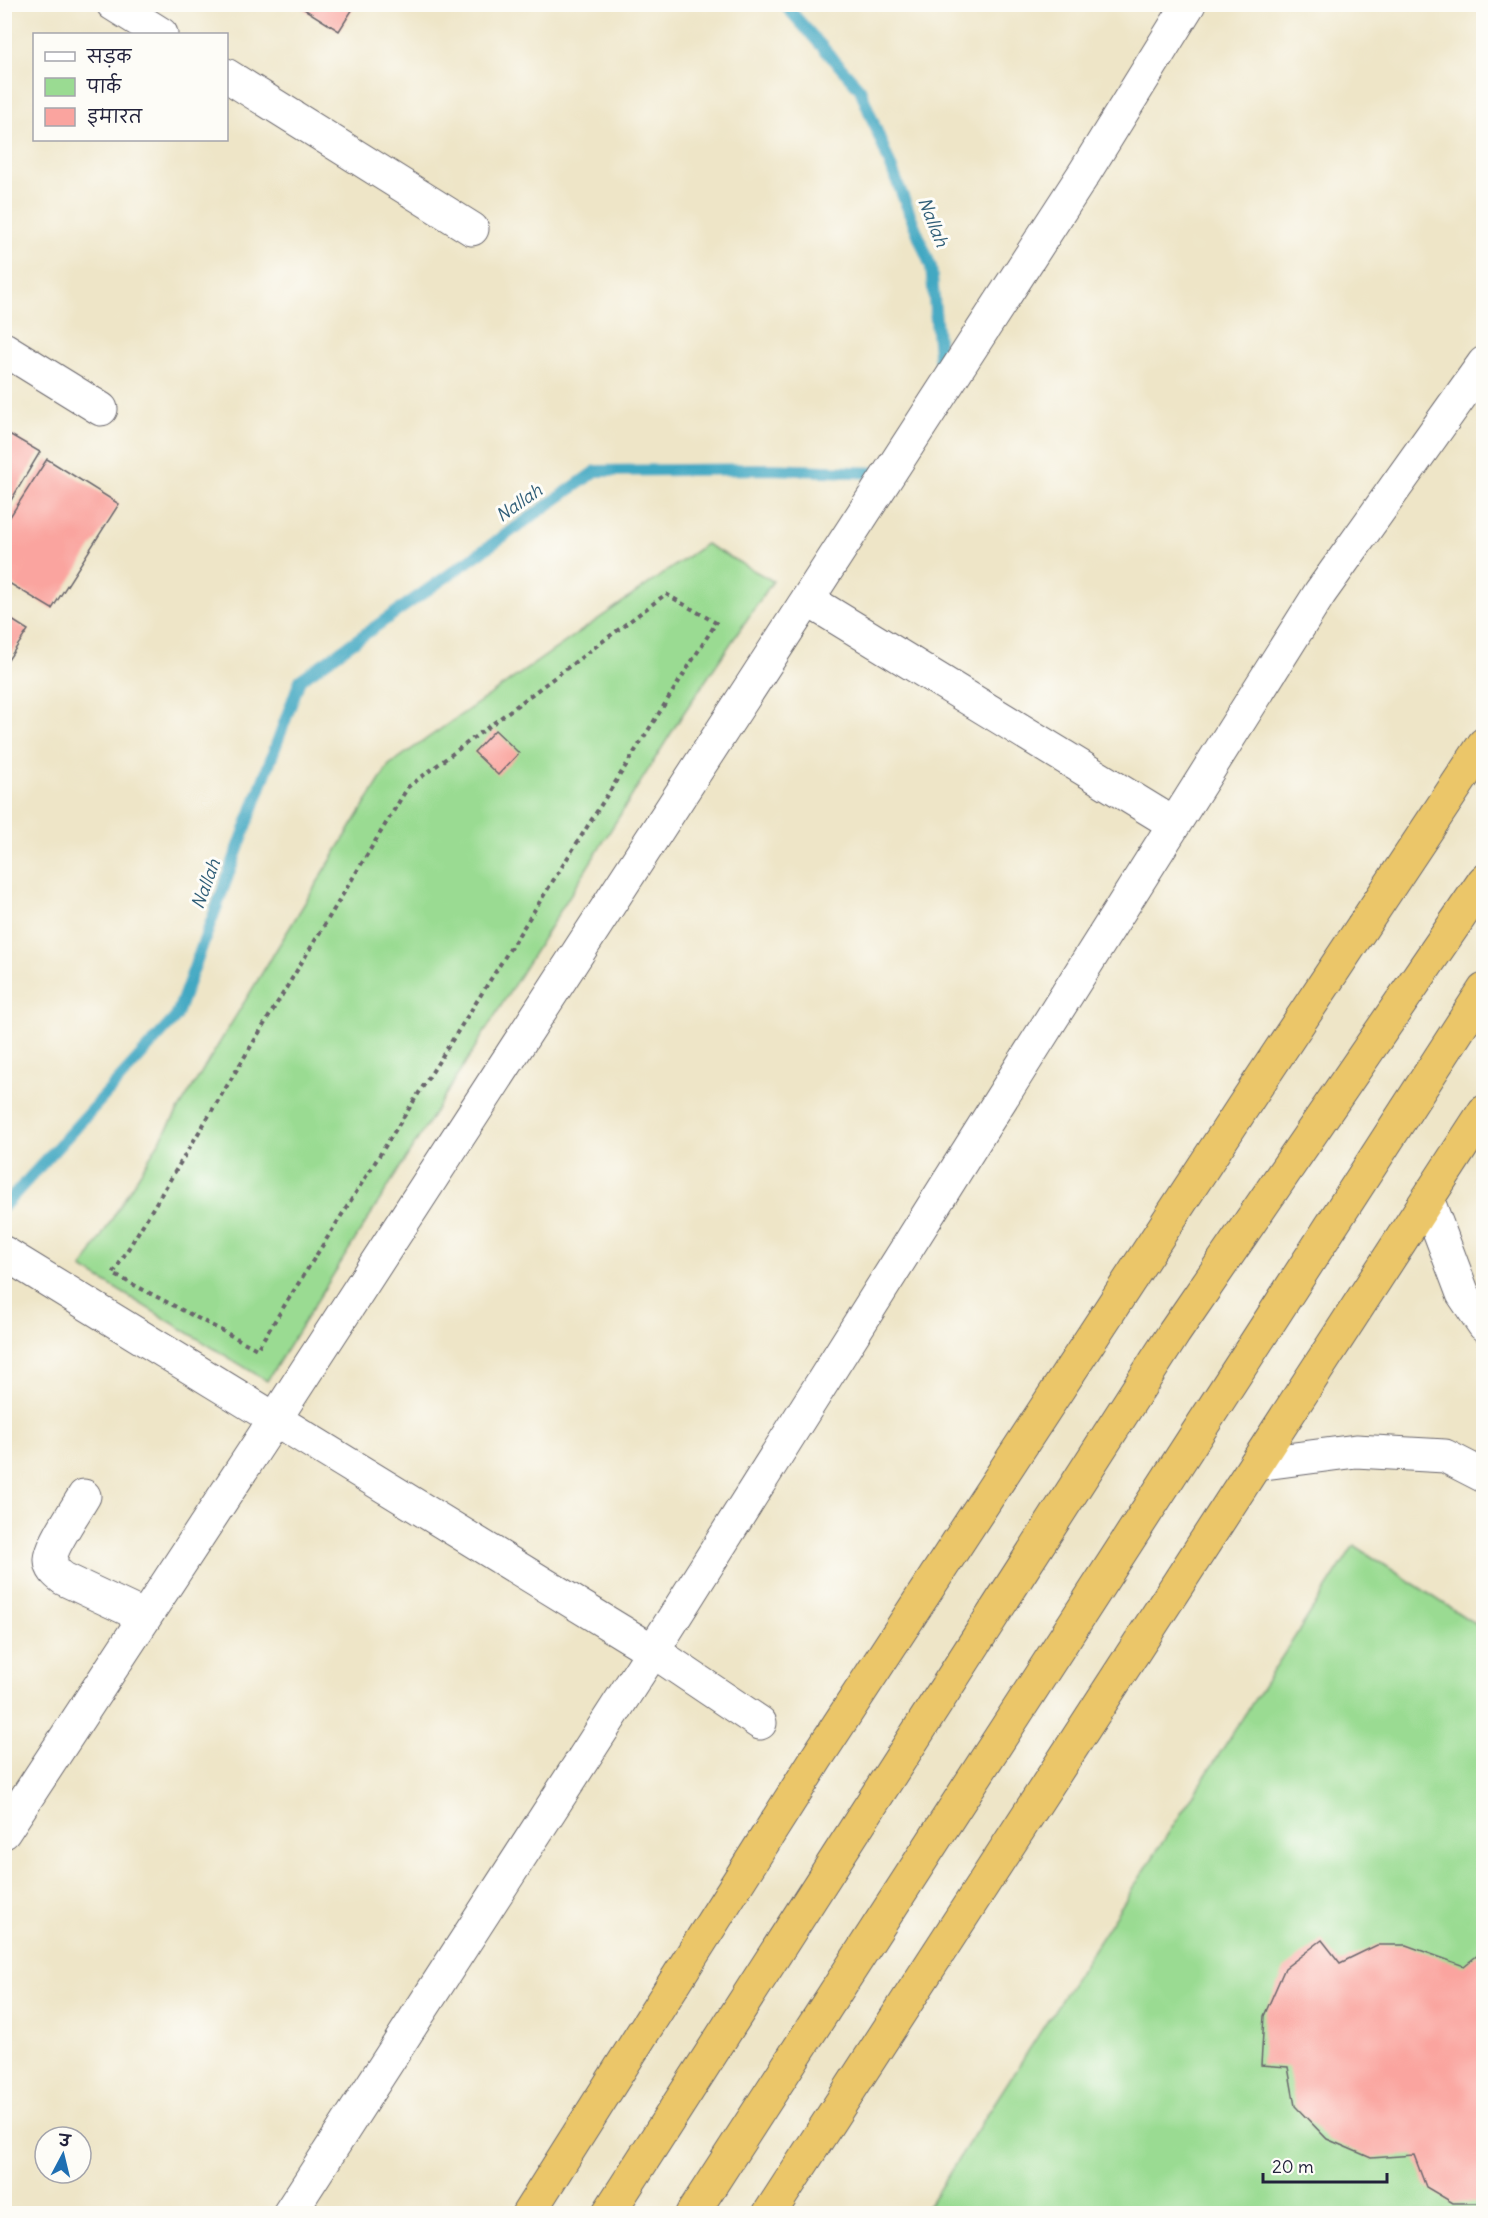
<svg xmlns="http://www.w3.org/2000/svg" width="1488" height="2218" font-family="Delius,'Playpen Sans Deva',sans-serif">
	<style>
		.green { fill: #9adb92; stroke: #5e7e66; stroke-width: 1.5 }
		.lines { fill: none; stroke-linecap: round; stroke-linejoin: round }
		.stream { stroke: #42a8c2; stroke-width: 12 }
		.building { fill: #faa49f }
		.minor-casing { stroke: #69666c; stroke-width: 35 }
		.highway-casing { stroke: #69666c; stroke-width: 35 }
		.path { stroke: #69666c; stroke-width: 4; stroke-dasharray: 4.5 4.5; stroke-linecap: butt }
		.minor { stroke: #fff; stroke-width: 33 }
		.highway { stroke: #ebc669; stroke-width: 33 }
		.labels { text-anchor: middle; stroke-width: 6; stroke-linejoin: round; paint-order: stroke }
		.water-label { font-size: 18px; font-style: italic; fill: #305e78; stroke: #fdfcf7 }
	</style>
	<rect width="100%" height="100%" fill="#fdfcf7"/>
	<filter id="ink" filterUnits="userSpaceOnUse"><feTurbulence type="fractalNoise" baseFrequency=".0167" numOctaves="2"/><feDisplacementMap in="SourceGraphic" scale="12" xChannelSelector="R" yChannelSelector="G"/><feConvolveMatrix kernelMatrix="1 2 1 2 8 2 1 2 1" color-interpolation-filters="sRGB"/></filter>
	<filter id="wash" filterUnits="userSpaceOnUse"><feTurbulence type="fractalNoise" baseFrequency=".008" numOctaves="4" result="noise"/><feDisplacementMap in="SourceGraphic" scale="24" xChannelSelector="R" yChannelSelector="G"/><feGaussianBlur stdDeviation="1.35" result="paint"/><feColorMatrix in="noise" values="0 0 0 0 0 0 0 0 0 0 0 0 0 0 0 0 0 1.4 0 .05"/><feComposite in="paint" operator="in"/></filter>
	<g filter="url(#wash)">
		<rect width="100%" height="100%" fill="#eee5c7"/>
		<path class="green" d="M706,544L773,581L683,714L267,1381L82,1268L389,765Z
			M1354,1545L1483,1629V2213L923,2214Z"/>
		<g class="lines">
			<path class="stream" d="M784,4L860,89L931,267L941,374L938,379
				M4,1206L176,1017L300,680L596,471L770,469L879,473L882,468"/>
		</g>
		<g id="blocks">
			<path class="building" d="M296,4H356L339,31Z
				M4,431L40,452L4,512Z
				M47,459L119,504L52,609L4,580V526Z
				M4,615L28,630L4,666Z
				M495,730L519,753L498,775L474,752Z
				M1322,1940L1340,1963L1377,1945H1406L1464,1966L1484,1950V2203H1453L1426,2187L1414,2155L1371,2158L1327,2139L1295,2106L1288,2067L1261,2065L1264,2016L1285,1968Z"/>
		</g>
	</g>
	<g filter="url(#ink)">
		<use href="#blocks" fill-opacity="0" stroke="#69666c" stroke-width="1.5"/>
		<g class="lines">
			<g class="minor-casing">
				<path id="minor" d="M113,4L161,34
					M226,75L472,229
					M4,349L101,409
					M808,600L1174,824
					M1428,1201L1463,1294L1484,1325
					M4,1253L653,1651L760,1723
					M1256,1464L1356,1451L1445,1456L1484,1476
					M84,1496C77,1508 50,1548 51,1560C51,1569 57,1574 64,1579L145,1617
					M4,1832L275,1419L1085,172L1189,4
					M289,2214L653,1651L1320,593L1484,363"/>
			</g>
			<g class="highway-casing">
				<path id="highway" d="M528,2214L816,1759L1250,1096L1484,744
					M608,2214L1174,1333L1484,881
					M692,2214L1484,990
					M769,2214L1484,1112"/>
			</g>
			<path class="path" d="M666,594L716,623L257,1349L113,1274L408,787Z"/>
			<use href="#minor" class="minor"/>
			<use href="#highway" class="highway"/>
		</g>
	</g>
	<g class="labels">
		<g class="water-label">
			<text transform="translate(933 222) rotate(68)" y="6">Nallah</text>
			<text transform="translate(519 503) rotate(-35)" y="6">Nallah</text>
			<text transform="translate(206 884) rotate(-70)" y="6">Nallah</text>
		</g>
	</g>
	<rect width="1488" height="2218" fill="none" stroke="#fdfcf7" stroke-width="24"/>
	<rect x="33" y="33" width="195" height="108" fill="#fdfcf7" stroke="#a5a5ac" stroke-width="1.5"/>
	<rect x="45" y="52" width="30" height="9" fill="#ffffff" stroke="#a5a5ac" stroke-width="1.5"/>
	<text x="87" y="63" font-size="18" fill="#22223b">सड़क</text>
	<rect x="45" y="78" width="30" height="18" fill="#9adb92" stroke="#a5a5ac" stroke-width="1.5"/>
	<text x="87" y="93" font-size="18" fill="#22223b">पार्क</text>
	<rect x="45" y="108" width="30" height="18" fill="#faa49f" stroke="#a5a5ac" stroke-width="1.5"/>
	<text x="87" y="123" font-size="18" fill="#22223b">इमारत</text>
	<g transform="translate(63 2155) rotate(7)"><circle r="28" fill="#fdfcf7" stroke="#a5a5ac" stroke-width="1.5"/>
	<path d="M0-4.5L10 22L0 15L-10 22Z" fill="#1f6fb2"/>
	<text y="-9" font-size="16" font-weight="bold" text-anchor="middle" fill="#22223b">उ</text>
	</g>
	<path d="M1263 2173v9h124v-9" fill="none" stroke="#22223b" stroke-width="3"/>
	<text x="1272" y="2173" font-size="18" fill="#22223b" stroke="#fdfcf7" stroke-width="4.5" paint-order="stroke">20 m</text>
</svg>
